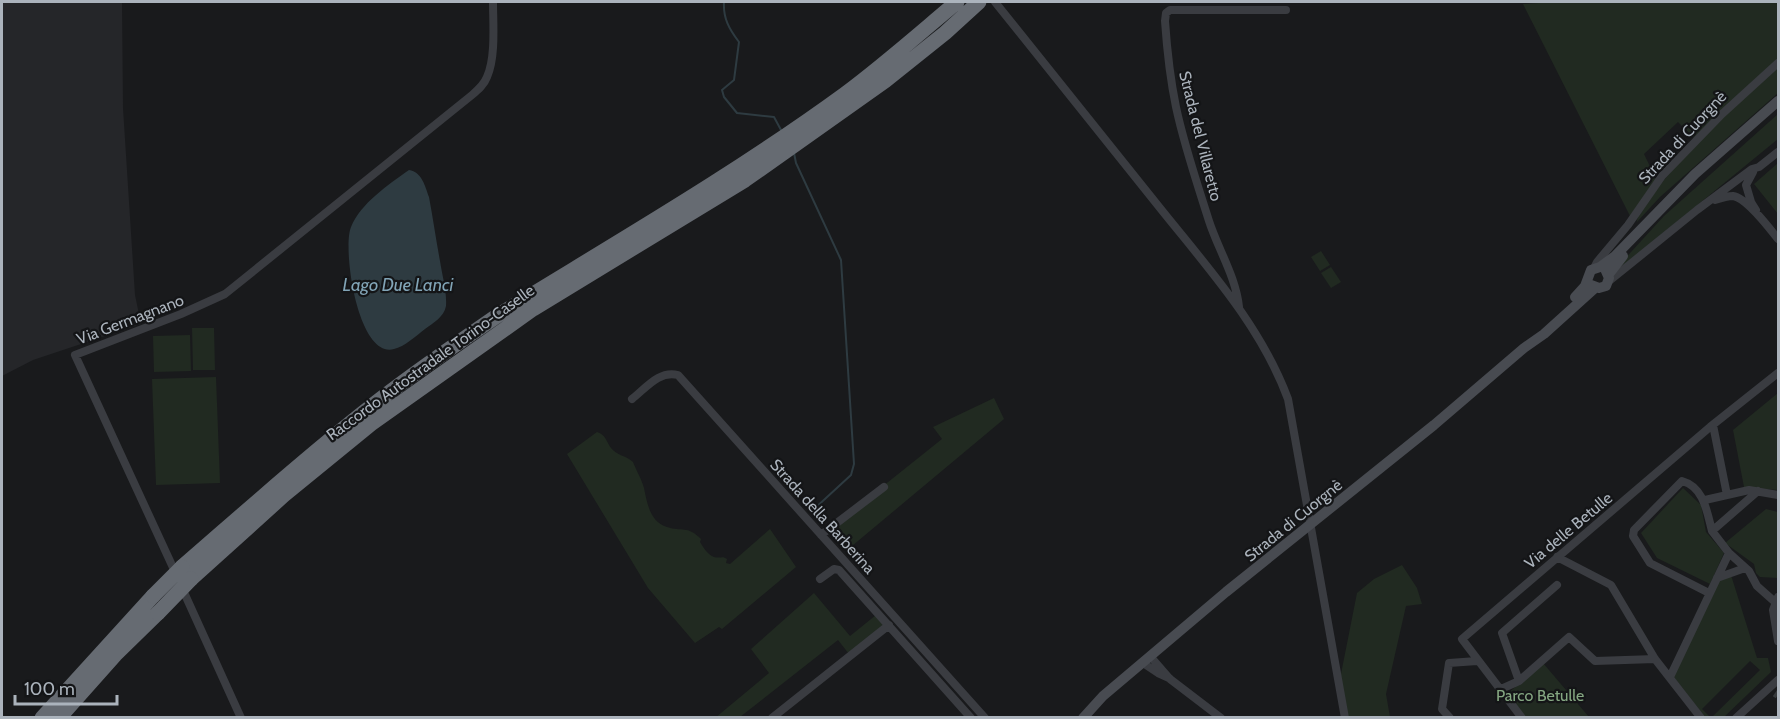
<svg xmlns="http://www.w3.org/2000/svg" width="1780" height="719" font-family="Cabin,sans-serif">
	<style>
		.built { fill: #252629 }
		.green { fill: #212a21 }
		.water { fill: #2e3b41 }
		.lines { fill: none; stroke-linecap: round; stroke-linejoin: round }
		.stream { stroke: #2e3b41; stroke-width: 2 }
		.street-tunnel { stroke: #36393c; stroke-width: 8; stroke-dasharray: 8 4; stroke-linecap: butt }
		.street { stroke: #3a3c41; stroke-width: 8 }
		.secondary { stroke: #484b51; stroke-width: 10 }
		.highway { stroke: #666b72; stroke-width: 15 }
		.highway-bridge { stroke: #666b72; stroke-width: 15 }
		.labels { text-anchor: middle; stroke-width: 4.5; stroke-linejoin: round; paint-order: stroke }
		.street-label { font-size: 16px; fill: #abb3bc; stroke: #141517 }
		.park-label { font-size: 16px; fill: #85a782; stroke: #141517 }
		.water-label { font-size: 18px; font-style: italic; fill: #82a5b7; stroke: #141517 }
	</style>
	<rect width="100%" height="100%" fill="#191a1c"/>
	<path class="built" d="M2,2H122L123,108L135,295L141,324L33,360L2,376Z"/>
	<path class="green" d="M1552,2H1778V59L1694,138L1678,122L1644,154L1656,179L1630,216L1523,4Z
		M1778,67V93L1660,197L1637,222C1637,214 1645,206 1650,199C1686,148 1733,108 1778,67Z
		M1778,114V139L1618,270L1620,264L1664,216Z
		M1778,163V214L1754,184Z
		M1321,251L1330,265L1320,271L1311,257Z
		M1331,267L1341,282L1331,288L1321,273Z
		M192,328H214L215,370H193Z
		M190,335L191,371L154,372L153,336Z
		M216,377L220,483L156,485L152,379Z
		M1778,393V490L1744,487L1733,430Z
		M994,398L1004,419L846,551L828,530L942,439L933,427Z
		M597,432C606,435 606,441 611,448C616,455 627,456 633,462C636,470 642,480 644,488C647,503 650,522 667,527C682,532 687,525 701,539L700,542C703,547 708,555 714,557C720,559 722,555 727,559L726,563L730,564L770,529L796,567L722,629L719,627L695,643L648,588L567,454Z
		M1683,488L1701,505L1706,532L1724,553L1710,584L1657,558L1641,533Z
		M1766,509L1778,512V578L1760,577L1756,573L1754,564L1725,543Z
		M1402,565L1417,588L1422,604L1406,606L1386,694L1390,717H1347L1339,684L1357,593L1374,579Z
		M1731,575L1757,658H1768L1771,672L1723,718L1712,717L1760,670L1750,661L1702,709L1710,717H1705L1673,676L1720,579Z
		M814,593L850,636L876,615L884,624L849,654L838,640L740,717L715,718L769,673L751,649Z
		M1543,663L1589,717H1526L1507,694Z"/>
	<path class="water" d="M409,170C422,172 425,186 429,197C433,218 436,240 440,261C442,275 447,291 446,306C444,317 433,323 425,329C417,335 404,347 394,349C358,359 342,249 351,227C361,203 388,185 409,170Z"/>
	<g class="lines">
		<path class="stream" d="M724,2C723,18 729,29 739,42L734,80L722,90L724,97L737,113L774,117L781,130
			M794,153L796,163L841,260L854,464L851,475L813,510"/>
		<path class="street-tunnel" d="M1775,693L1778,695"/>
		<path class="street" d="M995,2C1050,70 1105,139 1160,208C1208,268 1261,326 1288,399L1345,718
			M1753,172L1746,185L1751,202L1756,210
			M1715,200C1721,198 1727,196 1733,196C1747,198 1770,229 1778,239
			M1594,268L1597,262L1628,225L1662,176L1722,114L1778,63
			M1608,282L1697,210L1752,169L1759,167L1778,152
			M1239,307C1236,277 1218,249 1209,221C1197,183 1184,145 1176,107C1170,78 1167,50 1165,21L1166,13L1170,10H1286
			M632,399C646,388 659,370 678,375L985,718
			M1713,425L1727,495
			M1758,491L1712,531L1729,553L1749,571L1757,586L1775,602
			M1705,500L1749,490L1778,495
			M821,535L884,487
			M1557,557L1611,585L1655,659L1701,718
			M176,574L75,355L181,314L225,294L472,95C478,90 484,85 487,77C496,57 493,23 493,2
			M1717,578L1745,568
			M820,579L834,569L839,570L971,718
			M182,588L241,718
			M1709,593L1650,563L1633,536L1634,530L1682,481C1704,487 1707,512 1712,531
			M1778,597L1773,610L1778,641
			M1150,656L1170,679L1221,718
			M1143,663L1158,673L1169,678
			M1670,677L1729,553
			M1519,681L1569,637L1595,661L1655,659
			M1499,690L1519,681L1502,633L1557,585
			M772,718L889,625
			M1450,718L1442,709L1449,663L1477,661
			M1522,718L1462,639L1710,427L1778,373
			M1736,718L1778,680"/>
		<path class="secondary" d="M1609,274L1623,256
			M1591,285L1599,288L1606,286L1609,278L1605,269
			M1575,297L1585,286L1591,270L1600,267L1615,256L1695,174L1778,101
			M1083,718L1103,696L1226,592L1434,425L1524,348L1544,334L1595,288"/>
		<path class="highway" d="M182,567C242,515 301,462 363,413C406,378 452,347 497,316C614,244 734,175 845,94C884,65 920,33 957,2
			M191,579L284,495L371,424L533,309L745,180L885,81L945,33L979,2
			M42,718L153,596
			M59,718L115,655L158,613"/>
		<path class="highway-bridge" d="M153,596L182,567
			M158,613L191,579"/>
	</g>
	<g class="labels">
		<g class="street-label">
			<text transform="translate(1201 136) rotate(76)" y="6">Strada del Villaretto</text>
			<text transform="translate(1682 137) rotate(-47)" y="6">Strada di Cuorgnè</text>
			<text transform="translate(130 319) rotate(-21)" y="6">Via Germagnano</text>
			<text transform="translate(430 362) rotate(-36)" y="6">Raccordo Autostradale Torino-Caselle</text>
			<text transform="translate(823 516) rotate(48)" y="6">Strada della Barberina</text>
			<text transform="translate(1293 520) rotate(-39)" y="6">Strada di Cuorgnè</text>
			<text transform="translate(1568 530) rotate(-40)" y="6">Via delle Betulle</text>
		</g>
		<g class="park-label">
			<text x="1540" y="701">Parco Betulle</text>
		</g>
		<g class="water-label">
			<text x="398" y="291">Lago Due Lanci</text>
		</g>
	</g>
	<rect width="1780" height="719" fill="none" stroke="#abb3bc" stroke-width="6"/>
	<path d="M15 695v9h102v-9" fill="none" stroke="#abb3bc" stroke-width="3"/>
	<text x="24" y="695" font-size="18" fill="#abb3bc" stroke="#141517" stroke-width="4.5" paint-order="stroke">100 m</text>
</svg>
